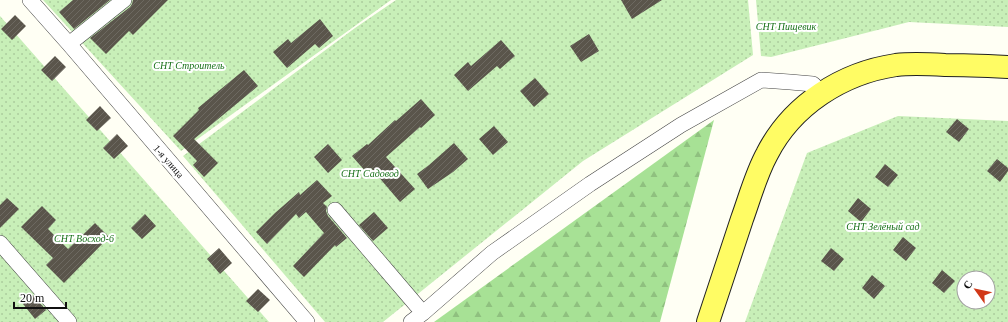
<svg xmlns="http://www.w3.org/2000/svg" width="1008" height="322" font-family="'Times New Roman',serif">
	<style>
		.forest { fill: url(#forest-firs) }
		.garden { fill: url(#garden-dots); fill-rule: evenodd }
		.building { fill: url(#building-hatch) }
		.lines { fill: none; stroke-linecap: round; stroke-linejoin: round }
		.street-casing { stroke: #434343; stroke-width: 16 }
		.primary-casing { stroke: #212121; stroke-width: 24 }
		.street { stroke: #fff; stroke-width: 15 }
		.primary { stroke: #fffc64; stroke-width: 22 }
		.labels { text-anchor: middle; stroke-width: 4; stroke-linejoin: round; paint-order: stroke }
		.park-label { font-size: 10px; font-style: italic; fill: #187119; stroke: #fff }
		.street-label { font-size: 10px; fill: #101010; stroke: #fff }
	</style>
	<defs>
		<pattern id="forest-firs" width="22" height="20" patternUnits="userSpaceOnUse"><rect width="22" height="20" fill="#a7e195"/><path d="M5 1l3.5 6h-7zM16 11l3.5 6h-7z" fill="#8fc07f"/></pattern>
		<pattern id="garden-dots" width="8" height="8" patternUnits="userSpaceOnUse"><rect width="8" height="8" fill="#c8efb8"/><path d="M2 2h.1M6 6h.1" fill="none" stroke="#abcc9d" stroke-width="1.8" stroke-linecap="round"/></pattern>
		<pattern id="building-hatch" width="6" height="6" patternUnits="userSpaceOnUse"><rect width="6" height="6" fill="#5a554b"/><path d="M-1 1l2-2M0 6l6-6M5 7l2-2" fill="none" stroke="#6d6961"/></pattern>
	</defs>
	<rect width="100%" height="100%" fill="#fffff4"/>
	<path class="forest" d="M714,120L660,322H434Z"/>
	<path class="garden" d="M43,0H391L181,151Z
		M396,0H748L753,55L583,161L383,322H325L183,156L355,28Z
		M756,0H1008V27L909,22L771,57L761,56Z
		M0,16L269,322H0Z
		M898,116L1008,121V322H745L807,153ZM964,278H988V302H964Z"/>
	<path class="building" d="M73,0H110L74,29L59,12Z
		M133,0H168L133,35L129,31L106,54L90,38L130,7L132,4Z
		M621,0H662L632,19Z
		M15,15L26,26L12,40L1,29Z
		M320,19L333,36L319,48L315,44L287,68L273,52L288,39L291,43Z
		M589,34L599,51L581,62L570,46Z
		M501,40L515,56L500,69L497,66L468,91L454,75L468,62L471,66Z
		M55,56L66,67L52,81L41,70Z
		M244,70L258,86L194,139L218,163L204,177L193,165L197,161L173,136L199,110L198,108Z
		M535,78L549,94L534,107L520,91Z
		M421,99L435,115L421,128L420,127L386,157L415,189L400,202L371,168L366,172L352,156L367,144L368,145L395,120L396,121Z
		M100,106L111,118L97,131L86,120Z
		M957,119L969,129L959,142L946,132Z
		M494,126L508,142L493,155L479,139Z
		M117,134L128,146L114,159L103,148Z
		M454,143L468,159L453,172L428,189L417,174L429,165Z
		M328,144L342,160L328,173L314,157Z
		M997,159L1008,168V171L1000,182L987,171Z
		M885,164L898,175L888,187L875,177Z
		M317,180L332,196L323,203L327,207L326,211L328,216L347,238L336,247L335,245L304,277L293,266L324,233L306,212L299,218L296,214L267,244L256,232L275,213L299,192L300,195Z
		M7,198L19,209L0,228V205Z
		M858,198L871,209L861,222L848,211Z
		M42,206L56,220L48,229L68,249L95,223L109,237L64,283L46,265L53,258L21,227Z
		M374,212L388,228L373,241L359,225Z
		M145,214L156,226L142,239L131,228Z
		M903,237L916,248L906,261L893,250Z
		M219,248L232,263L220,274L207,259Z
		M831,248L844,259L834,271L821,261Z
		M942,270L955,281L944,293L932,283Z
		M872,275L885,286L874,299L862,288Z
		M258,289L270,300L258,312L246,301Z
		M33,295L46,310L35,319L23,304Z"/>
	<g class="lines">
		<g class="street-casing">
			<path id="street" d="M30,0L69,44L307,322
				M69,44L124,0
				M335,210L423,313
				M0,243L69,322
				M411,322L423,313L492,253L590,184L681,125L761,80L790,82L813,84L822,93"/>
		</g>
		<g class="primary-casing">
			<path id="primary" d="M708,322C719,288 731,253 742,219C750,197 756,174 767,154C792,105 842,73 896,65C912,63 929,64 945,65C966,65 987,66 1008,67"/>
		</g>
		<use href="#street" class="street"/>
		<use href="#primary" class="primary"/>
	</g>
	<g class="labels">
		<g class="park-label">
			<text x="786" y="30">СНТ Пищевик</text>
			<text x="189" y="69">СНТ Строитель</text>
			<text x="370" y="177">СНТ Садовод</text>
			<text x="883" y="230">СНТ Зелёный сад</text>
			<text x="84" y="242">СНТ Восход-6</text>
		</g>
		<g class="street-label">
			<text transform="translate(169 161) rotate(49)" y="4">1-я улица</text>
		</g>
	</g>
	<g transform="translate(976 290) rotate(303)"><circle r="19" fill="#ffffff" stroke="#9f9f9f"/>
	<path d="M0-3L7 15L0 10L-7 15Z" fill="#d13818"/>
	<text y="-6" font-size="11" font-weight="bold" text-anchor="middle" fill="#101010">С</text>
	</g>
	<path d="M14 302v6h52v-6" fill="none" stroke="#101010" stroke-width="2"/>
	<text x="20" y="302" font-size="12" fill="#101010" stroke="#ffffff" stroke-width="3" paint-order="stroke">20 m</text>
</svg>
